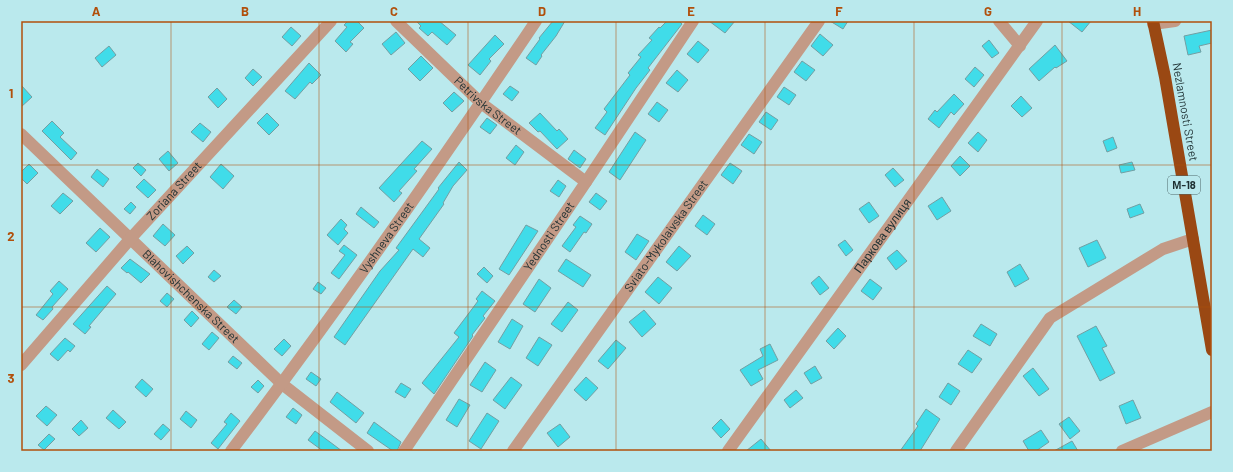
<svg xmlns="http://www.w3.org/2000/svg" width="1233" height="472" font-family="Barlow,sans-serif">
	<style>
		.building { fill: #40dce9; stroke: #729fa3 }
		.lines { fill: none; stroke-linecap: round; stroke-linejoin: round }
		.minor { stroke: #c39a86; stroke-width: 12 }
		.highway { stroke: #9a4813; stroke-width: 12 }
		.grid { fill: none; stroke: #b1500c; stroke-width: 1; stroke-opacity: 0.55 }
		.labels { text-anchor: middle; stroke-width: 3; stroke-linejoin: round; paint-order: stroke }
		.shield { fill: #bae9ed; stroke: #4c6769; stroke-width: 1 }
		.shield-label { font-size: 11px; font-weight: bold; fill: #1d2f31 }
		.street-label { font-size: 12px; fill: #1d2f31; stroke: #bae9ed }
		.neatline { fill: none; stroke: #b1500c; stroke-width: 1.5 }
		.grid-label { font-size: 13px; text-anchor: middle; font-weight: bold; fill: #b1500c }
	</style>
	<rect width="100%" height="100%" fill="#bae9ed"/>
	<path class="building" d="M348,21H357L364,28L350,42L353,44L346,52L335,41L347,27L344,25Z
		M416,21H439L456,35L447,45L432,32L428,36L419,28L421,26Z
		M553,21H565L556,36L541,55L542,56L536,65L526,58L540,39L539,38Z
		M667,21H679L682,24L648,68L650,70L636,88L605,135L595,128L607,112L604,109L630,75L628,73L641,57L638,55L652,40L649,38L659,27L660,28Z
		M709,21H735L725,33Z
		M830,21H848L843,29Z
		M1068,21H1091L1082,32Z
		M291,27L301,36L292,46L282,37Z
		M1212,30V43L1199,46L1201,52L1188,55L1184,36Z
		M396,32L405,43L391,55L382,44Z
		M820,34L833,45L823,56L811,46Z
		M495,35L504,44L489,59L491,61L480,75L468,65Z
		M989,40L999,53L992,58L982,46Z
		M698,41L709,50L698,63L687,54Z
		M1055,45L1067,61L1056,68L1055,67L1039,81L1029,69Z
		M109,46L116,55L102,67L95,58Z
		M421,56L433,68L420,81L408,69Z
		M802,61L815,70L806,81L794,72Z
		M309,63L321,75L312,84L310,82L295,99L285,91Z
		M975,67L984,75L974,87L965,79Z
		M253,69L262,77L253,86L245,78Z
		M677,70L688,80L678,92L666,83Z
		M21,85L32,97L21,107Z
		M510,86L519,92L512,101L503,94Z
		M784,87L796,95L789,105L777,97Z
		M217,88L227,99L218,108L208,97Z
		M454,92L464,101L452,112L443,103Z
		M954,94L964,104L954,115L951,112L939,128L928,119L935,110L937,112Z
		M1021,96L1032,108L1022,117L1011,106Z
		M657,102L668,110L659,122L648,114Z
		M766,112L778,120L771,130L759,122Z
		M267,113L279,125L269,135L257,123Z
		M540,113L557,131L559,129L568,139L557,149L540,131L538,132L529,123Z
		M487,118L497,125L490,134L480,127Z
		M52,121L64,133L60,137L77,153L71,160L42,131Z
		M200,123L211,132L203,142L191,132Z
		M635,132L646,140L620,180L609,172Z
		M978,132L987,140L978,152L968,143Z
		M749,134L762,142L754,154L741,145Z
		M1113,137L1117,148L1107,152L1103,141Z
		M422,141L432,149L414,169L417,171L399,191L402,193L394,202L379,188Z
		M516,145L524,152L515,165L506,158Z
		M574,150L586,159L580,168L568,159Z
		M168,151L178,163L169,171L159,159Z
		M960,156L970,166L960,176L951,166Z
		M459,162L467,170L453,186L443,203L444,204L419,239L430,248L423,257L413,249L345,345L334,337L380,271L399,250L396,248L439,189L438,188Z
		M1132,162L1135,170L1121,173L1119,165Z
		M138,163L146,170L141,176L133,168Z
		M730,163L742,171L733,184L721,175Z
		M29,164L38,173L27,184L21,178V172Z
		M221,164L234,176L223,189L210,177Z
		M893,168L904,180L895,187L885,175Z
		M97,169L109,179L103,187L91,177Z
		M144,179L156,190L148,198L136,187Z
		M558,180L566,186L559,197L550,191Z
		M63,193L73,201L60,214L51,206Z
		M596,193L607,201L600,210L589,202Z
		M942,197L951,211L937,220L928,206Z
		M131,202L136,207L130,214L124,209Z
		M869,202L879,216L869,223L859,209Z
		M1140,204L1144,213L1130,218L1127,209Z
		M361,207L379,222L374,228L356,214Z
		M703,215L715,224L707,235L695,226Z
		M580,216L592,224L586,233L584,232L570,252L562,246L576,227L573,225Z
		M341,219L347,225L344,229L348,233L338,245L327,235Z
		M163,224L175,235L165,246L153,236Z
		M526,225L538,231L509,275L499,269Z
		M100,228L110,237L96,252L86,243Z
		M637,234L649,241L636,260L625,252Z
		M845,240L853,250L846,256L838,245Z
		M1097,240L1106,258L1088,267L1079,248Z
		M344,245L357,255L339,279L331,273L345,255L339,251Z
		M187,246L194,253L183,264L176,256Z
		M679,246L691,256L677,271L666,262Z
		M897,250L907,261L896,270L887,258Z
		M130,259L150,274L141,283L128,272L127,273L121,268Z
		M566,259L591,275L583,287L558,271Z
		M1020,264L1029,279L1015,287L1007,272Z
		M484,267L493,276L487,283L477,274Z
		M214,270L221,276L214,282L208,277Z
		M819,276L829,288L820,295L811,283Z
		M658,277L672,288L659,304L645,292Z
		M539,279L551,288L535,312L523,304Z
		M870,279L882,288L873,300L861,291Z
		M59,281L68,289L52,307L53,309L43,320L36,315L53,294L50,291Z
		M318,282L326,288L321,294L313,289Z
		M107,286L116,294L89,326L91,327L85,334L73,324Z
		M482,291L495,301L483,316L485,318L472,335L473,336L434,394L422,383L459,337L454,333L478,301L476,299Z
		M167,293L174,299L167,307L160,301Z
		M234,300L242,307L236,314L227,307Z
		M568,302L578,310L562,332L551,324Z
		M644,310L656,324L642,337L629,322Z
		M192,311L199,318L191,327L184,320Z
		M512,319L523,326L510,349L498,342Z
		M981,324L997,334L990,346L973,336Z
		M1096,326L1107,346L1102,348L1115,373L1100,381L1077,336Z
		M838,328L846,336L834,349L826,341Z
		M212,332L219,338L209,350L202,344Z
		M539,337L552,345L538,366L526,358Z
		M65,338L75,346L70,352L68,350L58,361L50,354Z
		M284,339L291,346L282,356L274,349Z
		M616,340L626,348L608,369L598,361Z
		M770,344L778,360L758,370L763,379L751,386L740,370L763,356L760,349Z
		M968,350L982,359L972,373L958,364Z
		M233,356L242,363L237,369L228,362Z
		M485,362L496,370L482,392L470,385Z
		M815,366L822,378L811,384L804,373Z
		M1033,368L1049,389L1039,396L1023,376Z
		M311,372L321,379L316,386L306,379Z
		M511,377L522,385L505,409L493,400Z
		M586,377L598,388L586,401L574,390Z
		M142,379L153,389L146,397L135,387Z
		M258,380L264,386L258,393L251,387Z
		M401,383L411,389L405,398L395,392Z
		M948,383L960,391L951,405L939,397Z
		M796,390L803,398L790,408L784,400Z
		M337,392L364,413L356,423L330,402Z
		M459,399L470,405L457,427L446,420Z
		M1133,400L1141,418L1126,424L1119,406Z
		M46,406L57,415L47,426L36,416Z
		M293,408L302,415L296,424L286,417Z
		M926,409L940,419L920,451H900L918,426L916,424Z
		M113,410L126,422L119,429L106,418Z
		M186,411L197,420L191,428L180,419Z
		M231,413L240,421L218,449L211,443L227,424L224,422Z
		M487,413L499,421L481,449L469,441Z
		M1069,417L1080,431L1070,439L1059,424Z
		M721,419L730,429L721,438L712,428Z
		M81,420L88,428L79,436L72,429Z
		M374,422L401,442L397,451H393L367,433Z
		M163,424L170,430L161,440L154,434Z
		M560,424L570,437L558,447L547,433Z
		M1041,430L1049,442L1036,451H1029L1023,441Z
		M315,431L330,442L342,451H323L308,440Z
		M49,434L55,439L44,450L38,445Z
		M761,439L771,451H746Z
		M1072,441L1078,451H1054Z"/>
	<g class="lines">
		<g class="minor">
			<path id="s1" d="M396,21L481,103L586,182"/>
			<path d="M999,21L1020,46"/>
			<path d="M1153,24L1175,21"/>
			<path id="s2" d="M21,134L282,384L368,451"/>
			<path id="s3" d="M21,365L131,238L331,21"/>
			<path id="s4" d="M231,451C337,311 438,167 536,21"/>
			<path id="s5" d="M404,451L586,182L693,21"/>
			<path id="s6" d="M513,451L819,21"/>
			<path id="s7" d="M728,451L1037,21"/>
			<path d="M956,451L1050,318L1163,249L1193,239"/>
			<path d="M1122,451L1212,412"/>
		</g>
		<path class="highway" d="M1153,21L1165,77L1212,350"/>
	</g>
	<path class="grid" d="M171,21V451M319,21V451M468,21V451M616,21V451M765,21V451M914,21V451M1062,21V451M21,165H1212M21,307H1212"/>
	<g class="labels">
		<rect class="shield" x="1168" y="176" width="32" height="18" rx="3"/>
		<g class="shield-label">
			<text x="1184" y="189">М-18</text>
		</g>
		<g class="street-label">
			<text dy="4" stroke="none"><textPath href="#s1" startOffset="125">Petrivska Street</textPath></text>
			<text transform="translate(1185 112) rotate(80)" y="4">Nezlamnosti Street</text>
			<text dy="4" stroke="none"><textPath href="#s3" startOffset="232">Zoriana Street</textPath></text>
			<text dy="4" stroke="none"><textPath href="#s6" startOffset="264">Sviato-Mykolaivska Street</textPath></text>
			<text dy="4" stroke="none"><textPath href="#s7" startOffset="265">Паркова вулиця</textPath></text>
			<text dy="4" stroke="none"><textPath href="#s5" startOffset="259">Yednosti Street</textPath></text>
			<text dy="4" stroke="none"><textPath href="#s4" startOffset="264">Vyshneva Street</textPath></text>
			<text dy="4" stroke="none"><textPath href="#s2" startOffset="235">Blahovishchenska Street</textPath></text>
		</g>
	</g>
	<rect width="1233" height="472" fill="none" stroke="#bae9ed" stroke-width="44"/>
	<rect x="22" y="22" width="1189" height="428" class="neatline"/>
	<g class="grid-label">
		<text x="96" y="16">A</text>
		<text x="245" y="16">B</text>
		<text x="394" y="16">C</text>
		<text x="542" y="16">D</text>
		<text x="691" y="16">E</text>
		<text x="839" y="16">F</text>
		<text x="988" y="16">G</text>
		<text x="1137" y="16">H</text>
		<text x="11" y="98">1</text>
		<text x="11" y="241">2</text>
		<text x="11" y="383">3</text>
	</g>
</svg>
